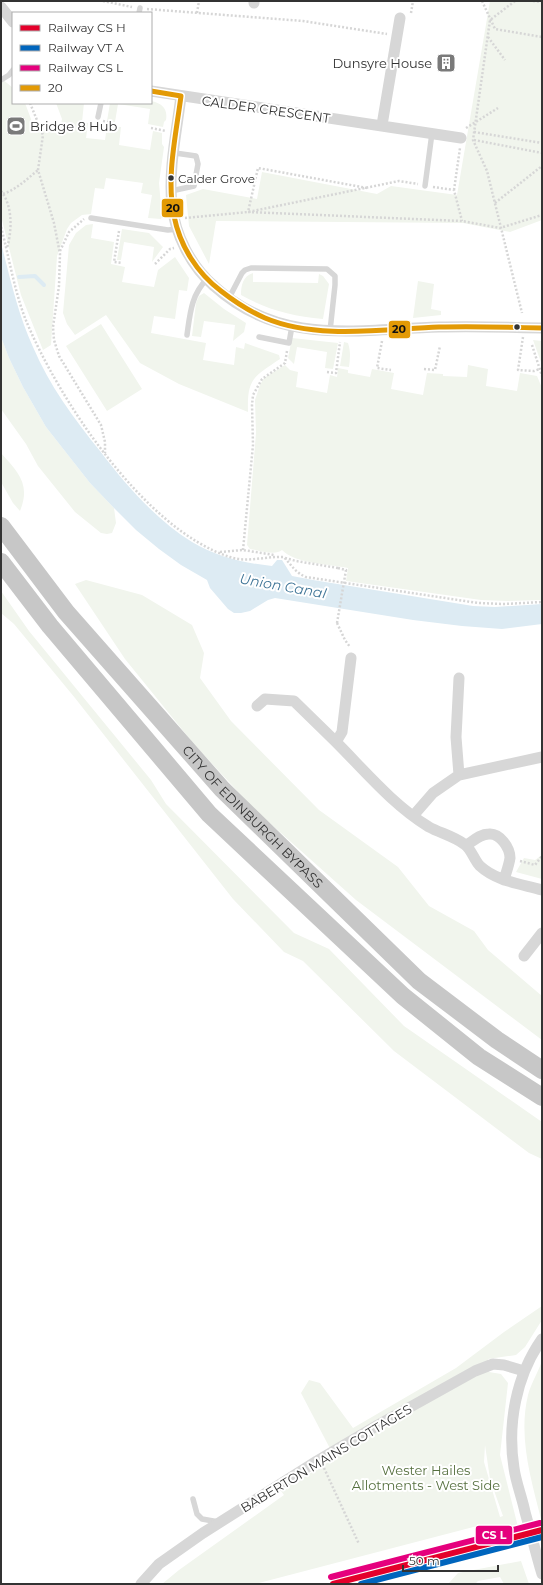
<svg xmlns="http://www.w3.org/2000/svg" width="543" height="1585" font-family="Montserrat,sans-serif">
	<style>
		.green { fill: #f1f5ed; fill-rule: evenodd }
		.water { fill: #ddebf3 }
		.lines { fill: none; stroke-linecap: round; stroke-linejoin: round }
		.stream { stroke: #ddebf3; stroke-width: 4 }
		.path { stroke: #d6d6d6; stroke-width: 2.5; stroke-dasharray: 2 2; stroke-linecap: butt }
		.service { stroke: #d7d7d7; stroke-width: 5.5 }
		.minor { stroke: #d7d7d7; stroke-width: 11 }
		.trunk { stroke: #c7c7c7; stroke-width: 18 }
		.path-bridge { stroke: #d6d6d6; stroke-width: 2.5; stroke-dasharray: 2 2; stroke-linecap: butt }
		.bus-1-casing { stroke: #fff; stroke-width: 8 }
		.bus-1 { stroke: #e39a05; stroke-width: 5 }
		.rail-1-casing { stroke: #fff; stroke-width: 9 }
		.rail-2-casing { stroke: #fff; stroke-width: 9 }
		.rail-3-casing { stroke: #fff; stroke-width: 9 }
		.rail-1 { stroke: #e4002b; stroke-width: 6 }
		.rail-2 { stroke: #0065bd; stroke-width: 6 }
		.rail-3 { stroke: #e5007d; stroke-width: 6 }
		.bus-dot { fill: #333; stroke: #fff; stroke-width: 1.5 }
		.labels { text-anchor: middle; stroke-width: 4; stroke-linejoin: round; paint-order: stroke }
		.bus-label { font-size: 12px; fill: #333; stroke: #fff; text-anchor: start }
		.poi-label { font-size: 13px; fill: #333; stroke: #fff; text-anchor: end }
		.street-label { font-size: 13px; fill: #333; stroke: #fff }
		.park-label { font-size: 13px; fill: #56703f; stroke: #fff }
		.water-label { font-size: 14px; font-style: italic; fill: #3f7597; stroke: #fff }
		.line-badge { stroke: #fff; stroke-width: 1.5 }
		.badge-label { font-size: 11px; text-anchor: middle; font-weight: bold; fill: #fff }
		.pale-badge-label { font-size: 11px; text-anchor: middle; font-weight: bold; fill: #111 }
	</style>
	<rect width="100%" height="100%" fill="#fff"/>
	<path class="green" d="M490,1H542V220L510,232L463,223L216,221L209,264L189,226L186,195L203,189L257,199L262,172L377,194L391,186L457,195Z
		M1,78L13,88V103H25L31,119L33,132L60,128L62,119L56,103H84L82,122L88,123L86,138L105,140L107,126L121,127L119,145L150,150L153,131L162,133V144L164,147L159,183L162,217L161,219L148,218L152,195L141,193L143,183L106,178L104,189L95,188L91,214L82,215L71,223L67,229L57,256L51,345L43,350L21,295L1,216Z
		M151,101C162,103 168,109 166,120L164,122L163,127L148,124L150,109L118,104L115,122L107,121L110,103H151Z
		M93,224L91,238L114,242L111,264L125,267L122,282L154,287L158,270L175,257L189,278L187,291L179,290L175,319L154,316L151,333L206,343L203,360L234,365L236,347L244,349L245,343L279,355L280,359C253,377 247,379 248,412L179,384L140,363L106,315L75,335L67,324L63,313L69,245L76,233L86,225Z
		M122,229L149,233L163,247L152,262L154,247L124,242L121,260H117Z
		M253,273V282L318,283L319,274L323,276L329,284L323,319C292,316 268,310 241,295C241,285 243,276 253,273Z
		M418,281L434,284L431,309L441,311V315L413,318Z
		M204,293L224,309L246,323L244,332L233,341L235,325L204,321L201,337L192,336L196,303L199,296Z
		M101,324L142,389L107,411L66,346Z
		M1,337L9,358L23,387L46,427L90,483L114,508L116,523L112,533L107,534L101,533L75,512L38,466L26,444L1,409Z
		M292,338L338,343L333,369L325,368L327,352L297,347L294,364L288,358Z
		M533,340L542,341V365Z
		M344,342L348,343C351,352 350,359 349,367L340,366Z
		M285,365L290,370L298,372L296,387L327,393L330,375L337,377L338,368L348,370V373L370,377L372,369L394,373L391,389L423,395L427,373L443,374V376L467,377L468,365L488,369L486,386L517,391L520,373L537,376L542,388V600L507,601L481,600L346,581L348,568C329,564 296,564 282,550C275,556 259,550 250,549L247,545L256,433L255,400L260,385L264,378Z
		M1,453C18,472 31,484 20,511L13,503L1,482Z
		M86,580L142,595L192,625L204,653L200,678L231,721L319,810L398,867L429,906L474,931L488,950L542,996V1040L356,900L253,808L193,743L125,659L75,584Z
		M1,591L29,631L151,780L166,804L294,933L329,949L404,1026L542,1122V1159L529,1153L394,1051L303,961L284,952L233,899L75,698L14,624L1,613Z
		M542,855V879L516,872L524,858L535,860Z
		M542,1306V1320L525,1347L516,1355L488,1359L489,1372L501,1374L508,1383L500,1455L518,1527L484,1536L480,1526L481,1525L255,1584H162L179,1570L284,1495L281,1491L335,1458L301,1393L309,1380L320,1383L353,1428L456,1368L504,1332ZM485,1445L490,1479L503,1516L500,1517L484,1462Z
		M542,1361V1519H541C531,1479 518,1437 528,1395C531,1384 538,1372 542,1361Z
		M521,1561L529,1584H504L500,1577L478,1581L475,1584H448L458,1573Z"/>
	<path class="water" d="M1,243C10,278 18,314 33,347C49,385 74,419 100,451C126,485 155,519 192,542C217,557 244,563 272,566L277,560H282L292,576L313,580L473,606L495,607L542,604V624L502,629L462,626L413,620L275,598L268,600L250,611L241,613H234L228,609L210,588L207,580L181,565L159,549L136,530L114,508L90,483L46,427L23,387L9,358L1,337Z"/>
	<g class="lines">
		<path class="stream" d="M19,277L35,276L44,285"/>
		<path class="path" d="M103,1L132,7
			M482,1L495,29L542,37
			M515,1L490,20L473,140L487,171L522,313
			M533,1L542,2
			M147,9L303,21L387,34
			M197,13L199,1
			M411,13L413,1
			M488,37L505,60
			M30,103L43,135L38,170L54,223L60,254L59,286L53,327L54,340L59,356L101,425L105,442V453
			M103,121L118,125
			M151,128L166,131
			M466,128L498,108
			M474,132L542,143
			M474,140L542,153
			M433,187L454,190L462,221
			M367,188L258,168L248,212L462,221L500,228L542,215
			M454,190L460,148
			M1,191C13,206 12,231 7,248
			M3,194C17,189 27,179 38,170
			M495,203L542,166
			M185,218L248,212L399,181L418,184
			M1,227C9,257 14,289 25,318C57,397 144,530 230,557C248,563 265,556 284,557C291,565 296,573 306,577L478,603L504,604L542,602
			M119,231L114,262L122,263
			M60,251L69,232L84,219
			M155,264L170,249L174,248
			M523,337L518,370L534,371L540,369
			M382,341L377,368L391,370
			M532,345L542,376
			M424,369L435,370L440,346
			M327,372L336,373L340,342
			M243,550L253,445L252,405L253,395L262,379L285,363L287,351
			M220,552L243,550L274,555
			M285,558L296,561L338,568
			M337,623L345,640L350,647
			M520,861L535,865L542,856
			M324,1468L359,1544"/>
		<path class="service" d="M139,13L140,8
			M1,80L9,75L13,70
			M98,117L101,103
			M425,186L432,133
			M171,191L194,186L198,164L196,156L175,153
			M91,218L168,230L178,229
			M229,298L242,273L245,270L251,268L327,269L335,276V285L330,331
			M187,335C190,314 191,295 207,279
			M259,337L289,343L292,326
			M193,1499L197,1514L202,1519L219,1522"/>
		<path class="minor" d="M254,3V1
			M1,7L13,22
			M151,91L461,138
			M181,96C177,130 168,170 172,205C175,235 191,266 214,286C281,347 358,329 439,327C473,326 508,327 542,328
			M382,125L400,18
			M459,678L456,737L459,775
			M257,706L265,699L294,701L336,742L342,732L351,658
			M336,742C365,771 393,805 429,827C440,833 453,836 464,844C471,848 474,860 480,866C496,881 521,884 542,890
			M413,816L433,793L459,775L542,757
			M467,845C473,841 480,834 489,834C500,833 510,848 510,858C509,865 506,873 504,880
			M524,956L542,933
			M542,1339C516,1376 507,1424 514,1468C516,1483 522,1497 525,1512C531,1533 536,1554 542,1574
			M141,1584L159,1564L203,1533L317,1461L378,1425L475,1371L493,1364L504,1365L524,1371"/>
		<g class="trunk">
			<path id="s1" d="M1,526L66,612L222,789L419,981L497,1040L542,1070"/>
			<path d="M1,562L50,626L209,814L403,996L479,1057L542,1097"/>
		</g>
		<path class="path-bridge" d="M337,623L346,570L338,568"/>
		<g class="bus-1-casing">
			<path id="bus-1" d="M151,91L181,96C176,135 166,177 174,216C180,246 197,273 221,291C235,302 249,311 265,318C317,340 384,329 439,327C473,326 508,327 542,328"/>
		</g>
		<use href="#bus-1" class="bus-1"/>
		<g class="rail-1-casing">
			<path id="rail-1" d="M333,1584L542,1530"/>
		</g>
		<g class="rail-2-casing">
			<path id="rail-2" d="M361,1584L542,1537"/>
		</g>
		<g class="rail-3-casing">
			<path id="rail-3" d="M331,1577L540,1523"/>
		</g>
		<use href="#rail-1" class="rail-1"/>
		<use href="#rail-2" class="rail-2"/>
		<use href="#rail-3" class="rail-3"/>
	</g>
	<defs>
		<g id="building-square" transform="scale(1)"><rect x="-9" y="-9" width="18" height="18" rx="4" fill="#7a7a7a" stroke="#fff"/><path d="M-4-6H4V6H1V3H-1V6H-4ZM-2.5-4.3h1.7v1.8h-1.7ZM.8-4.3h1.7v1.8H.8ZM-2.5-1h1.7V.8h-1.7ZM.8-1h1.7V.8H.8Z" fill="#fff"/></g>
		<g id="stadium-square" transform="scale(1)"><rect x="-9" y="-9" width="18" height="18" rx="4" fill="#7a7a7a" stroke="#fff"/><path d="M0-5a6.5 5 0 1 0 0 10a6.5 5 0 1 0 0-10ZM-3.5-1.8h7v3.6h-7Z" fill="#fff"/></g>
	</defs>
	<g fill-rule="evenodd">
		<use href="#building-square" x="446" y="63"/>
		<use href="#stadium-square" x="16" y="126"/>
	</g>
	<g class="bus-dot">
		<circle cx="171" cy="178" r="3.5"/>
		<circle cx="517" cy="327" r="3.5"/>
	</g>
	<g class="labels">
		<g class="bus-label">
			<text x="178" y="183">Calder Grove</text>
		</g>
		<g class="poi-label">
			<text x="432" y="68">Dunsyre House</text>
			<text x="30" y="131" text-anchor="start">Bridge 8 Hub</text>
		</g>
		<g class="street-label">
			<text transform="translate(266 109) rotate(8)" y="5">CALDER CRESCENT</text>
			<text dy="5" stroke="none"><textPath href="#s1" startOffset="385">CITY OF EDINBURGH BYPASS</textPath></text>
			<text transform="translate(326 1458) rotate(-31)" y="5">BABERTON MAINS COTTAGES</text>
		</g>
		<g class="park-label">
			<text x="426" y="1475">Wester Hailes<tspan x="426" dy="15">Allotments - West Side</tspan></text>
		</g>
		<g class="water-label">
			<text transform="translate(283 586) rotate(10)" y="5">Union Canal</text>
		</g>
	</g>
	<g class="line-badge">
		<rect x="161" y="198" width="23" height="20" rx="4" fill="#e39a05"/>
		<rect x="388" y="320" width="23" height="19" rx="4" fill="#e39a05"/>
		<rect x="475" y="1525" width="38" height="20" rx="4" fill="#e5007d"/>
	</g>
	<g class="badge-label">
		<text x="494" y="1539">CS L</text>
	</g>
	<g class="pale-badge-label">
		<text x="173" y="212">20</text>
		<text x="399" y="333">20</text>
	</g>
	<rect width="543" height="1585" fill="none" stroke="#333333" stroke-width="4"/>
	<rect x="12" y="12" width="140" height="92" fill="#ffffff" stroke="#adadad"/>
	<rect x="20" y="25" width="20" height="6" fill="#e4002b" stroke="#adadad"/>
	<text x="48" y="32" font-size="12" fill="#333333">Railway CS H</text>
	<rect x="20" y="45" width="20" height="6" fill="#0065bd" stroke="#adadad"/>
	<text x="48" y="52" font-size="12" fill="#333333">Railway VT A</text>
	<rect x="20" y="65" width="20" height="6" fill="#e5007d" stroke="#adadad"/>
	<text x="48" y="72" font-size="12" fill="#333333">Railway CS L</text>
	<rect x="20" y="85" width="20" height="6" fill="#e39a05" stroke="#adadad"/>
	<text x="48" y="92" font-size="12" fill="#333333">20</text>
	<path d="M403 1565v6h95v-6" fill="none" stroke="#333333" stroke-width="2"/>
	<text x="409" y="1565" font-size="12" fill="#333333" stroke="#ffffff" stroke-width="3" paint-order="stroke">50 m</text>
</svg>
